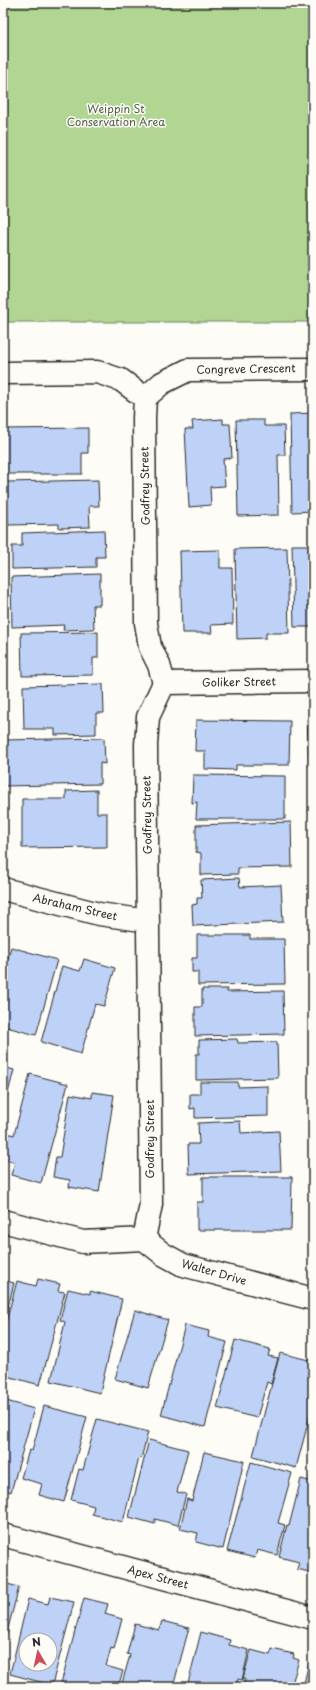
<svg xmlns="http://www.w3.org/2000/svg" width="316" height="1690" font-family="'Playpen Sans',sans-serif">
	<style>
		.green { fill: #b0d691; stroke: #6e805e }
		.building { fill: #bed2f7; stroke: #2b2b2b; fill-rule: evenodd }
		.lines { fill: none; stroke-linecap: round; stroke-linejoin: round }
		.minor-casing { stroke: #2b2b2b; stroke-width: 25 }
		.minor { stroke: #fdfcf7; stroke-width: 22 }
		.labels { text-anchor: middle; stroke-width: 3; stroke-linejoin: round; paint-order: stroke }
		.park-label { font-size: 11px; fill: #535e4a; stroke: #fdfcf7 }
		.street-label { font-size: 11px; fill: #2b2b2b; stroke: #fdfcf7 }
	</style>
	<rect width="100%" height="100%" fill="#fdfcf7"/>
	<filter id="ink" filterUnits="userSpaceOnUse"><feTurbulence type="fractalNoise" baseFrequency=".025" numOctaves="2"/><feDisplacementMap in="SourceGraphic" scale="8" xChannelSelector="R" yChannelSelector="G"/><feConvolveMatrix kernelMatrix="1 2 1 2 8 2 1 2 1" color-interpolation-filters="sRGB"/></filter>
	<g filter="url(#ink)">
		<path class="green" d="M3,3H313V322H3Z"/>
		<path class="building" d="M313,413V511L292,512L290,414Z
			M223,419V424H230L232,458L223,459L225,486L210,487L211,505L189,507L185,429H193L192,421Z
			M236,420H264V426H284L285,455H278L279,515L238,516Z
			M88,428V453H82V474H3V429Z
			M98,480L99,506H89L90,527L59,528V524L8,525L7,482Z
			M104,530L105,557H96V567L12,569V546H22V533Z
			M292,545H313V627H294Z
			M287,548L289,633H266V638L237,639L235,549Z
			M220,550V568H232L233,624L211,625L212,633H182L180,551Z
			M100,574V605H93L94,629L63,630L64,625L12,627L11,577Z
			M98,632V658H93V675L22,676L21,633Z
			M103,684L104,713H96V734L55,735V729H24L23,686Z
			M307,719H313V766H309Z
			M196,720L290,721L289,765H236V770L205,769V751H195Z
			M104,738L105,764L100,763V784L4,786L3,740Z
			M193,775L285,776V819H196L197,802L192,803Z
			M97,790V813H107V847L22,848V799H66V791Z
			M291,822L292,867L238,868V874L201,875V853L196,852V825Z
			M239,878L240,887L281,885L283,922L193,926L192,905L197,904V898H202L201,880Z
			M197,935H250V939H284L285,984L198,985V972H192V958H197Z
			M11,947L57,960L36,1035L3,1026V993L7,980L3,977Z
			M84,959L115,968L104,1006L95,1004L81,1054L41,1042L62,966L80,971Z
			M202,989H227V992L283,991L284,1034L195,1036V1007H202Z
			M237,1039L238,1043L277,1042L278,1078L196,1080V1054H199V1040Z
			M3,1067L14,1070L3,1112Z
			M30,1074L68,1084L41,1183L11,1175L15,1162L3,1159L4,1132L14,1135Z
			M200,1082H238V1087L268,1086V1116L195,1118V1108L190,1109V1094H200Z
			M92,1092L114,1095L99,1192L69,1187L70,1180L53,1177L56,1157H60L70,1094L92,1098Z
			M240,1121L241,1133L279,1131L281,1171L189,1174L188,1144H199L198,1123Z
			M203,1177H292L291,1230H197V1202H203Z
			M310,1205H313V1228H311Z
			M38,1279L60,1284L58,1291L65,1292L40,1385L3,1375V1333L17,1281L36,1286Z
			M3,1280L14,1283L3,1326Z
			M68,1289L90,1294V1291L122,1299L100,1393L51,1381L65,1322L60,1320Z
			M135,1310L168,1320L148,1388L115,1379Z
			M185,1325L209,1331L208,1337L227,1342L205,1427L161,1415Z
			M235,1340L270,1349L268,1356L278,1358L271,1384L267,1382L257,1418L217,1408Z
			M280,1353L313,1361V1404L296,1468L253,1456Z
			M3,1400L34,1409L11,1492L3,1489Z
			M44,1406L87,1417L64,1502L39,1495L42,1484L21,1478L29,1450L32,1451Z
			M97,1419L148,1432L141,1459L139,1458L123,1522L92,1514L94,1506L71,1500L79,1469L83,1470Z
			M149,1440L188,1450L177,1492L186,1494L178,1525L155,1519V1524L129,1517Z
			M204,1452L244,1461L223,1549L196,1542L198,1533L180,1529L187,1499L192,1501Z
			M251,1462L292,1473L278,1523L285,1525L277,1555L257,1550L255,1558L227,1551Z
			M301,1479L313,1482V1573L297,1569L299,1562L279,1557L287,1525L289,1526Z
			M3,1583L19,1587L3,1647Z
			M50,1597L74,1602L52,1685L10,1674L28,1599L48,1604ZM26,1640H50V1664H26Z
			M84,1598L108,1604L105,1614L122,1619L114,1649L111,1648L106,1666L123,1671L118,1687H60Z
			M162,1621L189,1628L173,1687H121L130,1655L127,1654L135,1624L159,1630Z
			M201,1632L230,1640L229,1645L249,1650L242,1680L238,1679L236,1687H187Z
			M272,1649L294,1654L293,1658L299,1660L291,1687H243L245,1679L243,1678L251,1650L270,1655Z
			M309,1663L313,1664V1687H303Z"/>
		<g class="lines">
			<g class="minor-casing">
				<path id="minor" d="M3,373L97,372L121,380L145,398L162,383L188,370L313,369
					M164,683L313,681
					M3,889L99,914L148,921
					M3,1221L83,1242L144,1239L163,1254L183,1265L313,1299
					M144,1239L151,1204L146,745L148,717L164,683L159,665L150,647L146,623L144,418L145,398
					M3,1535L313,1618"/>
			</g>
			<use href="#minor" class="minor"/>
		</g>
	</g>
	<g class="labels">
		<g class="park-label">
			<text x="116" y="113">Weippin St<tspan x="116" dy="13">Conservation Area</tspan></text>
		</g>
		<g class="street-label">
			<text transform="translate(246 369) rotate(-1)" y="4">Congreve Crescent</text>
			<text transform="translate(145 486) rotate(-91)" y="4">Godfrey Street</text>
			<text transform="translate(239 682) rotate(-1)" y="4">Goliker Street</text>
			<text transform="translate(147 815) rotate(-91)" y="4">Godfrey Street</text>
			<text transform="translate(75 907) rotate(13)" y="4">Abraham Street</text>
			<text transform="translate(150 1139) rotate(-90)" y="4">Godfrey Street</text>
			<text transform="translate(214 1272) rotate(16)" y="4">Walter Drive</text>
			<text transform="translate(158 1577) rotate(15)" y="4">Apex Street</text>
		</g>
	</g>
	<rect width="316" height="1690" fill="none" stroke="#fdfcf7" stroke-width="16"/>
	<rect x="8" y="8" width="300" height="1674" fill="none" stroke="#2b2b2b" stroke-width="1.5" filter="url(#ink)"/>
	<g transform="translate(38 1652) rotate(351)"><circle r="19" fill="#fdfcf7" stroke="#a9a8a5"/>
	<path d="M0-3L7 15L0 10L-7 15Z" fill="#d1495b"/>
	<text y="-6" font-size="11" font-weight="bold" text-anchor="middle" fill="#2b2b2b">N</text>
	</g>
</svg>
